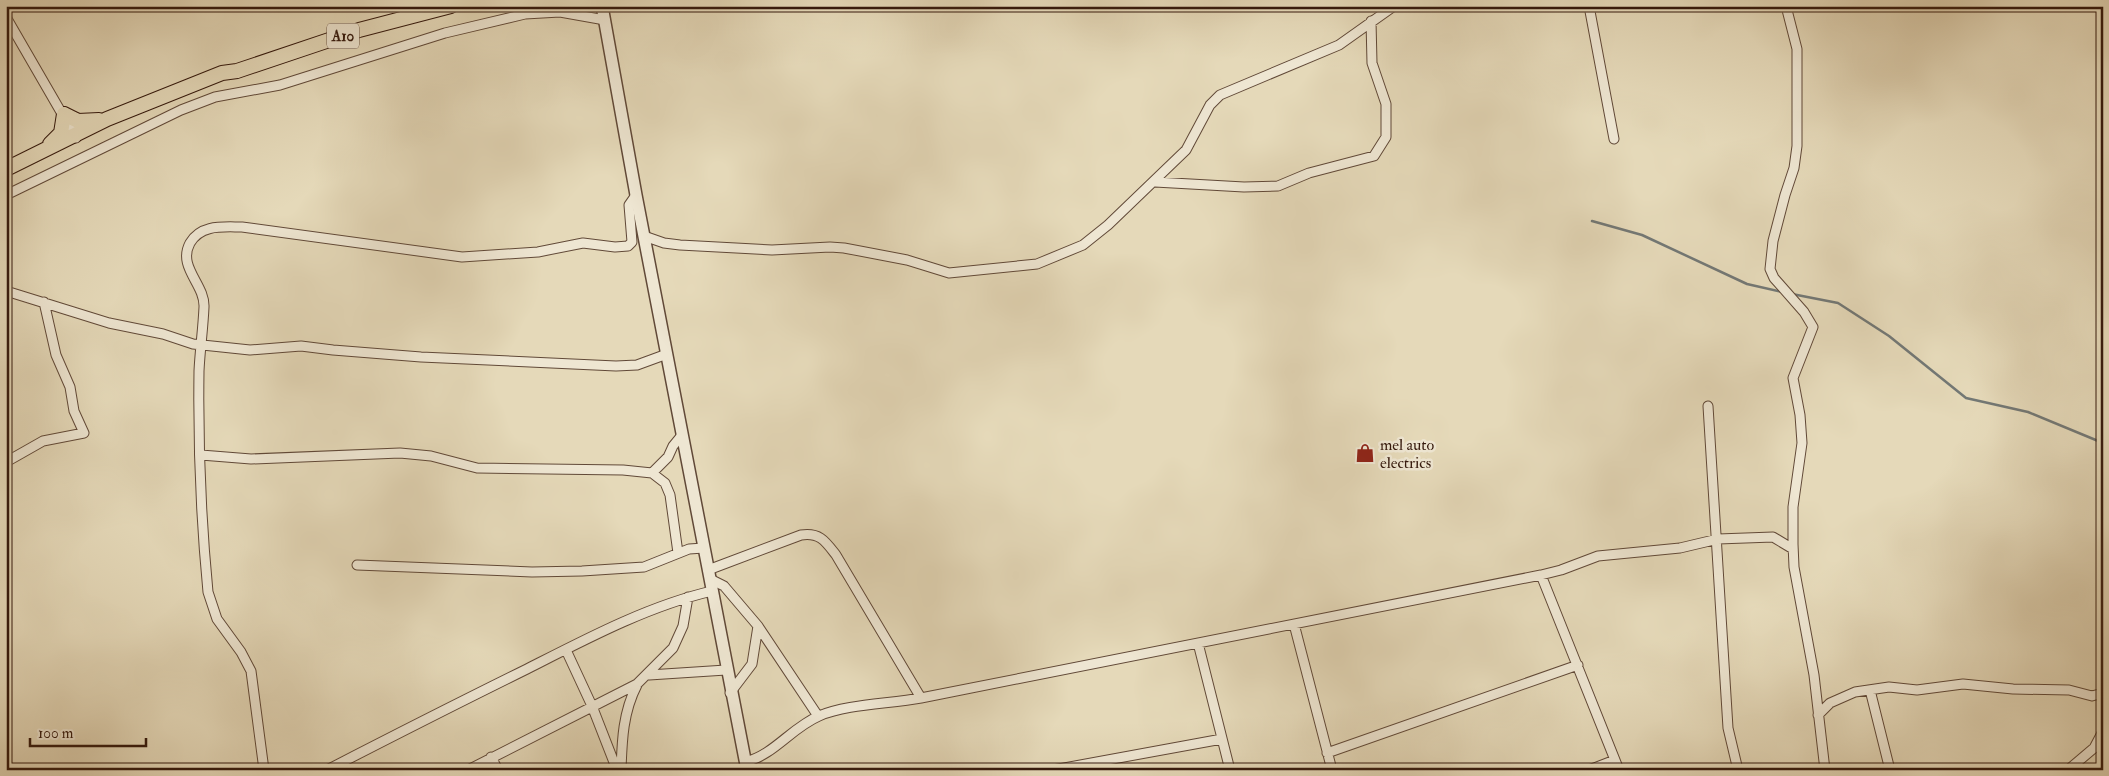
<svg xmlns="http://www.w3.org/2000/svg" width="2109" height="776" font-family="'IM FELL Double Pica',serif">
	<style>
		.lines { fill: none; stroke-linecap: round; stroke-linejoin: round }
		.stream { stroke: #737875; stroke-width: 2.5 }
		.minor-casing { stroke: #614938; stroke-width: 11 }
		.tertiary-casing { stroke: #614938; stroke-width: 14 }
		.primary-casing { stroke: #35190d; stroke-width: 16 }
		.minor { stroke: #eee6d2; stroke-width: 9 }
		.tertiary { stroke: #eee6d2; stroke-width: 11 }
		.primary { stroke: #e5d9b9; stroke-width: 14 }
		.labels { text-anchor: middle; stroke-width: 5; stroke-linejoin: round; paint-order: stroke }
		.shield { fill: #eee6d2; stroke: #6c5648; stroke-width: 1 }
		.shield-label { font-size: 15px; font-weight: bold; fill: #35190d }
		.poi-label { font-size: 16px; fill: #35190d; stroke: #eee6d2; text-anchor: start }
	</style>
	<rect width="100%" height="100%" fill="#e5d9b9"/>
	<filter id="stains"><feTurbulence type="fractalNoise" baseFrequency=".004" numOctaves="4"/><feColorMatrix values="0 0 0 0 .2 0 0 0 0 .09 0 0 0 0 .02 0 0 0 .5 -.17"/></filter>
	<radialGradient id="worn" r=".72"><stop offset=".6" stop-color="#630" stop-opacity="0"/><stop offset="1" stop-color="#630" stop-opacity=".3"/></radialGradient>
	<g class="lines">
		<path class="stream" d="M1592,221L1642,235L1747,284L1782,292
			M1792,294L1838,303L1889,336L1966,398L2028,412L2103,443"/>
		<g class="minor-casing">
			<path id="minor" d="M1589,6L1614,139
				M1786,6L1797,49V146L1794,168L1785,195L1773,241L1770,269L1774,278L1804,312L1813,327L1793,378L1800,415L1802,443L1793,507V544L1794,567L1814,675L1825,770
				M6,17L76,138
				M1155,182L1244,187L1278,186L1309,173L1374,156L1386,137V104L1372,63L1371,21
				M6,195L181,110L215,97L280,85L445,33L525,14L560,12L605,20
				M644,236L664,243L680,245L772,250L830,247L844,248L907,260L949,273L1037,264L1083,245L1108,225L1186,150L1210,105L1220,95L1339,45L1394,6
				M6,291L109,323L163,334L193,344L250,350L301,346L333,350L421,357L616,366L637,365L667,354
				M1708,406L1728,728L1738,770
				M201,455L251,459L400,453L431,456L477,468L623,470L652,473L665,483L670,495L678,553
				M6,462L43,441L84,433L74,411L70,387L56,355L44,302
				M652,473L668,457L673,446L682,435
				M357,565L532,572L582,571L644,567L689,549L704,548
				M708,570L801,535C820,532 826,542 836,555L921,698C889,704 847,704 819,716C791,728 774,755 745,762
				M1541,575L1619,770
				M710,579L724,586L758,626L818,716
				M1294,624L1332,770
				M1198,643L1230,770
				M566,650L592,706L617,770
				M649,675L726,670
				M1870,690L1890,770
				M730,693L752,664L758,626
				M921,698L1541,575L1561,570L1598,556L1680,548L1718,539L1773,537L1793,549
				M1818,715L1830,703L1855,692L1889,687L1917,690L1963,684L2013,689L2069,690L2092,696L2103,693
				M1327,753L1578,665
				M491,757L498,770
				M264,770L251,671L241,652L217,619L208,592C201,520 198,443 199,371C200,350 203,329 204,307C205,284 177,267 190,243C201,224 223,227 242,227L462,257L538,252L583,243L615,247L628,246L632,242L629,205L636,195
				M327,770C393,736 460,702 527,669C586,639 648,606 712,591
				M468,770L637,684L673,648L683,626L688,597
				M621,770C622,740 623,712 637,685
				M1053,770L1222,739
				M1589,770L1615,760
				M2068,770L2094,748L2103,731"/>
		</g>
		<g class="tertiary-casing">
			<path id="tertiary" d="M602,6L636,195L747,770"/>
		</g>
		<g class="primary-casing">
			<path id="primary" d="M50,144L61,133L64,114L78,121L99,120
				M6,169L107,119L222,73L237,71L359,30L451,6"/>
		</g>
		<use href="#minor" class="minor"/>
		<use href="#tertiary" class="tertiary"/>
		<use href="#primary" class="primary"/>
	</g>
	<defs>
		<g id="shop-bare" transform="scale(1.5)"><path d="M-5-2.5h2.3a2.7 3.5 0 0 1 5.4 0H5L5.5 6h-11ZM-1.5-2.5h3a1.5 2.3 0 0 0-3 0Z" fill="#8f2418" stroke="#eee6d2" stroke-width="2.5" paint-order="stroke"/></g>
	</defs>
	<g fill-rule="evenodd">
		<use href="#shop-bare" x="1365" y="453"/>
	</g>
	<g class="labels">
		<rect class="shield" x="327" y="23.5" width="32" height="25" rx="4"/>
		<g class="shield-label">
			<text x="343" y="41">A10</text>
		</g>
		<g class="poi-label">
			<text x="1380" y="450">mel auto<tspan x="1380" dy="18">electrics</tspan></text>
		</g>
	</g>
	<rect width="2109" height="776" fill="none" stroke="#e5d9b9" stroke-width="25"/>
	<rect x="8" y="8" width="2094" height="761" fill="none" stroke="#35190d" stroke-width="2.5"/>
	<rect x="12" y="12" width="2084" height="751" fill="none" stroke="#35190d"/>
	<path d="M30 738v8h116v-8" fill="none" stroke="#35190d" stroke-width="2.5"/>
	<text x="38" y="738" font-size="15" fill="#35190d" stroke="#eee6d2" stroke-width="4" paint-order="stroke">100 m</text>
	<rect width="100%" height="100%" filter="url(#stains)"/>
	<rect width="100%" height="100%" fill="url(#worn)"/>
</svg>
